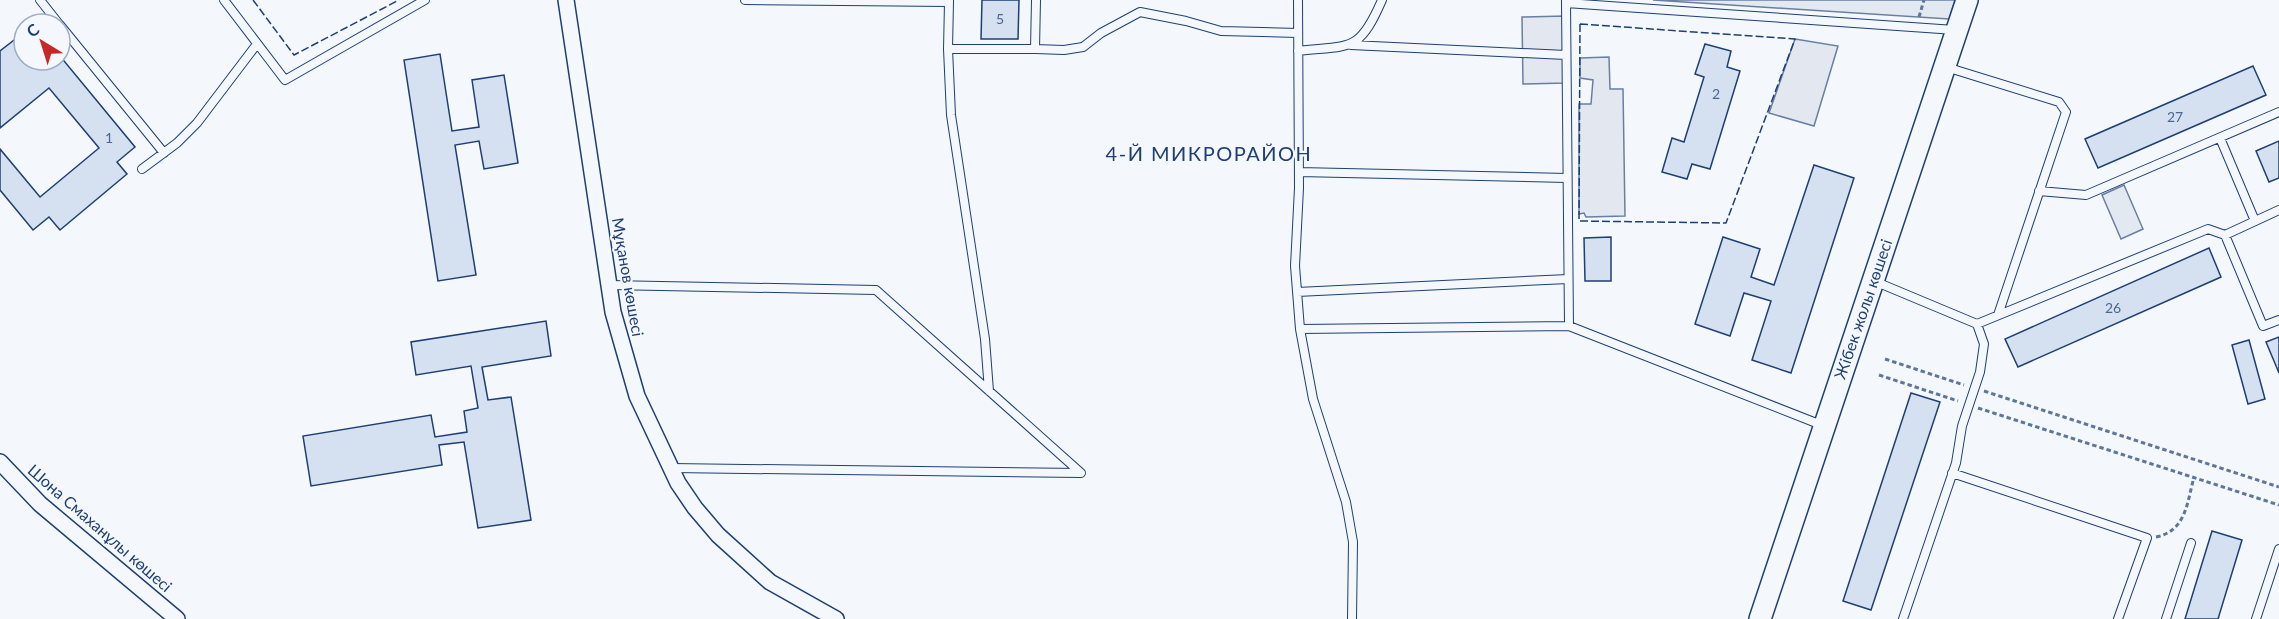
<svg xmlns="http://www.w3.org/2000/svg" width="2279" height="619" font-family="Lato,sans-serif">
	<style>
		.green { fill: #e3e9f0; stroke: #687fa3; stroke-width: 1.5 }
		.parking { fill: #e3e8f0; stroke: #687fa3; stroke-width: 1.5 }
		.building { fill: #d5e0f0; stroke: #1d3f73; stroke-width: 1.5 }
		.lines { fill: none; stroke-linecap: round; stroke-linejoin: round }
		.service-casing { stroke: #1d3f73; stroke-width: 10 }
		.minor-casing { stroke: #1d3f73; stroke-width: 18 }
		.secondary-casing { stroke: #1d3f73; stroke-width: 24 }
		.path { stroke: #5e769c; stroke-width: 3; stroke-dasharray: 4.5 3; stroke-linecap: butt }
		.service { stroke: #f4f7fb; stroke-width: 8 }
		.minor { stroke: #f4f7fb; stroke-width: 15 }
		.secondary { stroke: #f4f7fb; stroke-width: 21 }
		.fence { stroke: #1d3f73; stroke-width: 1.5; stroke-dasharray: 8 3; stroke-linecap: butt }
		.labels { text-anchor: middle; stroke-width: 4.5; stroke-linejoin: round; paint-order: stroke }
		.number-label { font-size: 14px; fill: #4b6792 }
		.street-label { font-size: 16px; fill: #1d3f73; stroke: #f4f7fb }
		.quarter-label { font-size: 20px; letter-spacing: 1.5px; fill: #1d3f73; stroke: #f4f7fb }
	</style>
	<rect width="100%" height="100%" fill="#f4f7fb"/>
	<path class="green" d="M1653,0H1955L1949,19Z
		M2124,185L2143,229L2121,239L2102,195Z"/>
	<path class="parking" d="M1565,16L1566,83L1523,84L1522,17Z
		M1795,39L1838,46L1814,126L1769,113Z
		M1609,57L1610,89H1623L1625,216L1586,217L1584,213L1579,214V104H1591L1593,80L1580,78V58Z"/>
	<path class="building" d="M982,0H1019L1018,39H981Z
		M18,37L24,44V60H60V56L135,147L117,162L127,174L60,230L49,217L33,230L0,190V149L40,197L99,148L49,88L0,128V51Z
		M1705,44L1731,51L1727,67L1740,71L1710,169L1692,164L1687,179L1662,172L1672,138L1684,142L1704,77L1695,74Z
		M440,54L452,131L479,127L472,80L504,75L518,163L484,169L479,141L455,145L476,275L438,281L404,60Z
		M2253,66L2266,95L2098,168L2085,139Z
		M2279,141V178L2269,182L2256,151Z
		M1814,165L1854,178L1791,373L1752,360L1771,301L1744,293L1730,336L1695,324L1723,237L1760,249L1751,277L1774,285Z
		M1611,237V281H1585L1584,238Z
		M2209,248L2221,277L2018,367L2005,339Z
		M546,321L551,356L482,367L488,400L511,397L531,520L478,528L464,442L439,445L442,465L311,486L303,436L431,415L435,437L467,432L464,411L478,408L471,366L416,375L411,342Z
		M2279,337V373L2266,342Z
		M2249,340L2265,399L2248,404L2232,345Z
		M1911,393L1940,402L1871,610L1843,601Z
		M2212,531L2242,540L2218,619H2185Z"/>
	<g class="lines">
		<g class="service-casing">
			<path id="service" d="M40,0L59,24
				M224,0L285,80L425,0
				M745,0L949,2V0
				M1298,0L1299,188L1295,266L1300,329L1313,399L1346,502L1353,542L1352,619
				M1566,0V3L1955,30
				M949,2L948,49H1035L1036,0
				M60,25L164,153
				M1351,45L1566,55
				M948,49L951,115L985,339L989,391
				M1035,49L1064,50L1083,47L1101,33L1140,12L1186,21L1221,31L1298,33
				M1298,51C1351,45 1359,53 1382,0
				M1946,67L2059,102L2066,112L1998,315
				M2220,138L2255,221
				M142,169L177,143L197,123L257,44
				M1299,172L1567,178
				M2039,191L2086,195L2279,112
				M2225,235L2263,326L2279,320
				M1874,281L1977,324L2208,229L2225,235L2279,210
				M609,285L876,290L1081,473L671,468
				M1297,292L1568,279
				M1569,326L1824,426
				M1300,329L1569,326L1566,3
				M1952,473L2147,538L2118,619
				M1903,619L1956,463L1962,426L1980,372L1984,344L1977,324
				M2166,619L2191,543
				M2256,619L2279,549"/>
		</g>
		<g class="minor-casing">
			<path id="minor" d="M566,0L613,312L637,396L678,483L695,508L718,535L770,582L836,619
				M0,462L40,504L177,619"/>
		</g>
		<g class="secondary-casing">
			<path id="secondary" d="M1760,619L1967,0"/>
		</g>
		<path class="path" d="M1919,17L1924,0
			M1885,359L1964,385
			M1879,375L1958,401
			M1984,391L2279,487
			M1978,408L2279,505
			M2156,537C2186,531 2187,503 2194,477"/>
		<use href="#service" class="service"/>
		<use href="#minor" class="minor"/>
		<use href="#secondary" class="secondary"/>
		<path class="fence" d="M253,0L294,55L399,0
			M1580,24L1795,39L1726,223L1579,221Z"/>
	</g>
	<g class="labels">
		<g class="number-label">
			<text x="1000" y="24">5</text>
			<text x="1716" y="99">2</text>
			<text x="2175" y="122">27</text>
			<text x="109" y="143">1</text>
			<text x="2113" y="313">26</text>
		</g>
		<g class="street-label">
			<text transform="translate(628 277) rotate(80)" y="6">Мұқанов көшесі</text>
			<text transform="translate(1863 309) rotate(-71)" y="6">Жібек жолы көшесі</text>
			<text transform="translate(100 528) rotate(41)" y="6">Шона Смаханұлы көшесі</text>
		</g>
		<g class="quarter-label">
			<text x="1209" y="161">4-Й МИКРОРАЙОН</text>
		</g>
	</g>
	<g transform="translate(42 42) rotate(322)"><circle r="28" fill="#f4f7fb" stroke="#9eadc5" stroke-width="1.5"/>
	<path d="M0-4.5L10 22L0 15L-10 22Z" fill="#c62828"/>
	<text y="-9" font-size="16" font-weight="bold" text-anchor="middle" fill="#1d3f73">С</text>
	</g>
</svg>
